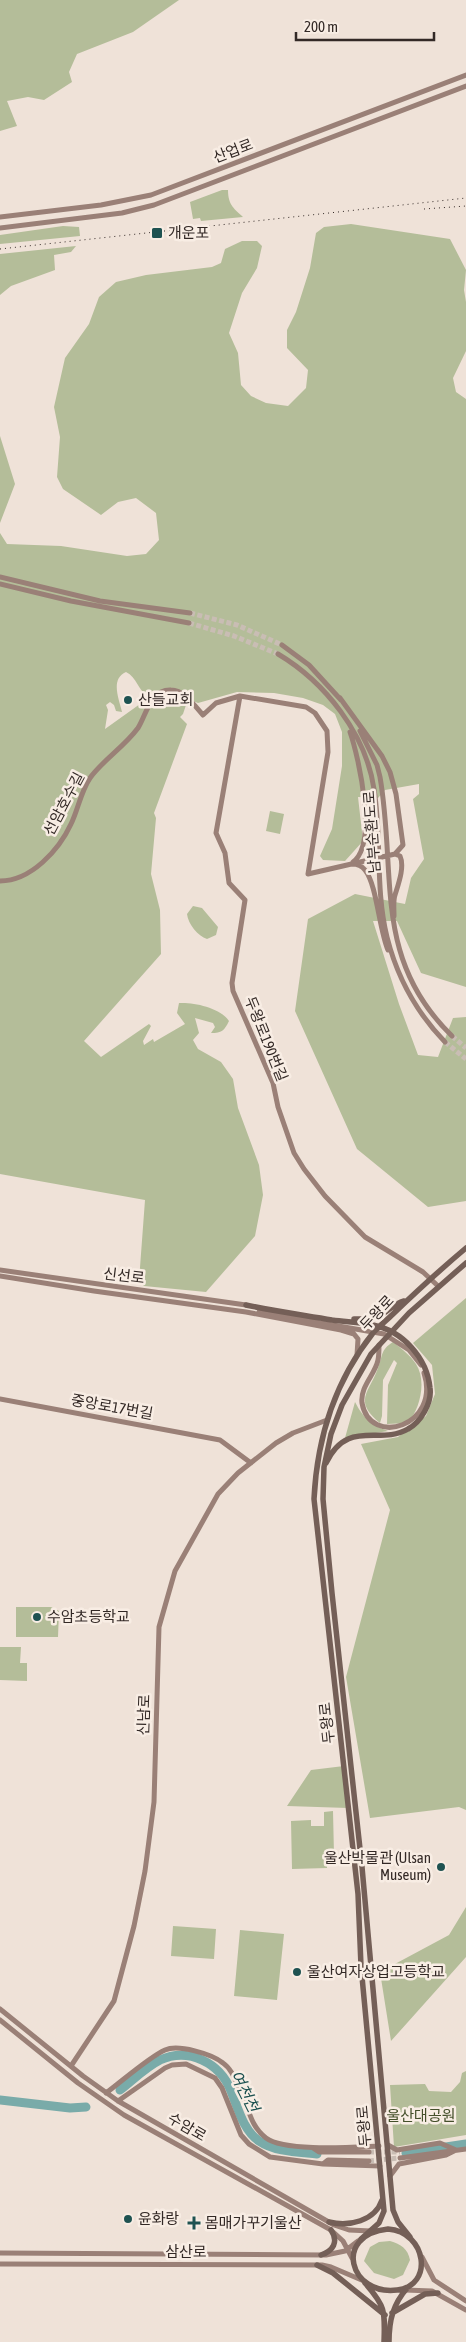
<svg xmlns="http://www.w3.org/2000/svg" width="466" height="2342" font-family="'Asap Condensed','Noto Sans KR',sans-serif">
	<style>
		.green { fill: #b4bd99 }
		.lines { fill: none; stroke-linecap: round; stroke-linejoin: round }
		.river { stroke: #79aba9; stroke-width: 9 }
		.secondary-tunnel { stroke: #c9bdb4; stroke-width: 5; stroke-dasharray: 5 2.5; stroke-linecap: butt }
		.secondary { stroke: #9a8077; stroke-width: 5 }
		.primary { stroke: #745f57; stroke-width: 5.5 }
		.rail { stroke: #332926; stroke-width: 1; stroke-dasharray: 1 4; stroke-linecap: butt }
		.poi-dot { fill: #1e5251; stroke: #f8ede4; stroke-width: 2 }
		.labels { text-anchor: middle; stroke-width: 5; stroke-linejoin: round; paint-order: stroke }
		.street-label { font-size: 15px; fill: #332926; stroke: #f8ede4 }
		.poi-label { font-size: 15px; fill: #332926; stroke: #f8ede4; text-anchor: start }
		.park-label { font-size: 15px; fill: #45502b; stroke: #f8ede4 }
		.water-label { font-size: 16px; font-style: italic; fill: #1e5251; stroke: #f8ede4 }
	</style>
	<rect width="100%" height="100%" fill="#efe2d8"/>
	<path class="green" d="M0,0H179L133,32L77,54L69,72L72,82L44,100L28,97L7,101L17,126L0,131Z
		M222,190H228C228,206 235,209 243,217L201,221L200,218L193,219L190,202Z
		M351,224L450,239L466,270L464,290L466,302V351L453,378L456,392L466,399V987L421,973L397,921H373L399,1004L418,1055L438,1057L453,1018L466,1017V1201L428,1207L357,1149L295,1011L308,919L355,894L405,904L411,878L424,859L413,799L419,794V784L385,790L378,798L358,797L363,841L345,861L323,860L320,856L332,829L342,766V732L335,714L323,705L303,698L274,693L237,692L198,703C173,693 179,681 148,696C138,691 137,677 126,672C110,679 119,699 122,712L116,711L114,705L110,702L106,705L108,710L105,729L147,699L169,694L186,705L183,714L180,717L187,724L154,813L156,818L151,874L160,910L161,954L84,1041L101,1057L149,1024L151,1026L143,1041L144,1045L153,1039L154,1042L185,1024L177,1013L179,1003C194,1002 221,1008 229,1021C224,1031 222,1033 211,1033L215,1027L213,1023L195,1018L199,1033L193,1040L198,1049L221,1062L233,1079L238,1108L259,1165L263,1195L255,1236L206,1292L144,1286L139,1281L145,1200L0,1174V533L7,544L61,546L127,556L146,554L159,540L156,513L136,498L118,502L101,515L63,489L57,477L60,437L54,407L65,358L89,324L99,297L116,282L146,275L212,267L221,263L225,249L242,241H257L262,246L257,268L242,293L229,333L238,353L241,385L251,396L266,403L288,406L306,388L308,370L287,348V330L296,312L310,268L316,233L324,227Z
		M63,226L79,227L80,236L0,244V235Z
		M76,246L71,252L54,255L55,270L11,286L0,295V254Z
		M0,436L15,484L0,523Z
		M270,811L284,814L280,834L266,831Z
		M193,906L202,908L218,927L216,935L207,939C198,936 188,924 187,914Z
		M466,1298V1810L459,1807L370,1818L346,1677L390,1510L361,1444L398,1437L426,1416L435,1394L432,1365L413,1343Z
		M393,1342C401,1348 410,1355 416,1364C427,1381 420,1409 408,1423L387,1424L388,1385L397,1363L394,1360L383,1380L382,1416L380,1423C352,1400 370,1392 378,1368C383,1356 380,1350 393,1342Z
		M355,1402C364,1419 371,1425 388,1431L345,1438Z
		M16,1607H51L59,1611L58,1637H16Z
		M0,1647H21L20,1663H27V1681L0,1680Z
		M344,1766L348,1808L287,1806L311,1770Z
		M333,1811L334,1855L327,1856V1868L292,1869L291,1821L311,1820V1826H324V1812Z
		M466,1907V1957L391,2041L380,1972L449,1935Z
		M173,1926L216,1929L214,1959L171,1956Z
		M240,1930L284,1934L277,2000L234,1996Z
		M466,2071V2135L394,2147L390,2085L425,2084L429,2091L451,2092L460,2082L462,2073Z
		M390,2241C401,2244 408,2249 410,2260L403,2275L394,2279L374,2273L364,2261L370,2247L379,2242Z"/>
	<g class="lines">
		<path class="river" d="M120,2090C133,2080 146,2067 160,2060C189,2047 220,2063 231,2091C238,2108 243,2130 259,2141C275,2152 298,2152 317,2154
			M0,2100L70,2108L86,2107
			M406,2153L466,2144"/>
		<path class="secondary-tunnel" d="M190,613L237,625L282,645
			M189,623L234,636L278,654
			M452,1036L466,1048
			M445,1042L466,1059
			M369,2152H400
			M369,2161L400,2158"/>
		<path class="secondary" d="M0,217L101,205L151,195L466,75
			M0,228L122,213L154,205L466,86
			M0,577L100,601L190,613
			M0,584L71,601L189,623
			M282,645L309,665L341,700
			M278,654C325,682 366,734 374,789C382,838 375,889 387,937C397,977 417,1013 445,1042
			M240,696L306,707L315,713L327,731L328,752L308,874L395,854L403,845L396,794L390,772L382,756L340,698
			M360,731L377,765L380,777C397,875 372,958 452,1036
			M350,732C359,758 378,844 353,862
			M352,864C357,864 362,866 365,870C377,885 379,929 388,950
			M0,881C31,881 59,850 71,824C78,810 81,791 90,778C102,761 124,747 138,728C146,716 150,689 171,690C184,690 195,706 203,715L216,703L240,696L216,833L225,853L229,883L245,900L232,983L233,991L273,1083L278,1107L294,1153L304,1169L325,1196L365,1237L423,1272L438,1286
			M394,916C394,909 393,901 395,895C398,885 405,867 400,856L395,854
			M0,1270L246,1305
			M0,1276L94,1291L246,1312L341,1330L354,1334L358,1339L357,1355
			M259,1312L384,1334L409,1350L421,1365
			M379,1345C379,1350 379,1355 378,1360C375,1375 360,1386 362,1403C370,1448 441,1426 424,1373
			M0,1399L220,1440L251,1463
			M0,2009L83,2076L118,2101L334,2225L349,2230L371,2231
			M0,2020L78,2083L124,2115L331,2230L343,2241L352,2258
			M71,2066L114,2001L134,1926L145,1871L154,1802L159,1627L175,1571L218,1494L238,1473L276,1443L293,1433L327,1420
			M106,2093C121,2082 149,2057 165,2050C178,2044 212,2054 223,2063C232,2069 236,2082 241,2092C249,2108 250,2126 266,2138C284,2152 354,2147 379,2146
			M118,2101L165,2068L172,2065L186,2064L215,2078L222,2088L241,2135L249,2144L270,2157L323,2164L328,2160L369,2161
			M388,2145L397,2150L440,2143L456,2150
			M313,2148L319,2152H369
			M400,2158L466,2149
			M323,2164L380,2166
			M390,2176L399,2164L446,2155L456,2150
			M0,2253L326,2255L345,2251L358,2241
			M422,2257L434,2280L466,2301
			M0,2264L322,2265L331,2267L364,2281
			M405,2290L432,2291L466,2310"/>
		<path class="primary" d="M246,1305C274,1311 303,1315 332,1320C346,1322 360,1322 373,1325C403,1331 427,1358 430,1388C432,1403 421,1422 408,1429C379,1446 348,1418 326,1463
			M354,1319C362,1319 371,1320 379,1316C388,1312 393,1304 404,1301
			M329,2222C349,2227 375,2221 382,2200
			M388,2229C427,2232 434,2286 397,2290C350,2296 332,2235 388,2229Z
			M410,2237L398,2222L393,2210L362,1867L332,1593L323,1499L324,1467L331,1434L342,1405L371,1354L409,1313L466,1263
			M361,2239L379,2223L384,2211L361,1966L358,1894L314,1499C317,1438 335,1381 373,1333C379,1326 386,1321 393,1314C417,1291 441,1269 466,1248
			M321,2255C333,2251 339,2242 331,2230
			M317,2265L333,2273L385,2315
			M365,2283C386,2307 385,2311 384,2342
			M392,2313L425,2294L438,2293
			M389,2342C389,2320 393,2304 408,2287"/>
		<path class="rail" d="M424,209L466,206
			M0,249L466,198"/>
	</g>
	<g class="poi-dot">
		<rect x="151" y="227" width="12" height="12" rx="2.5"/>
		<circle cx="128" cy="700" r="5"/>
		<circle cx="37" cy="1617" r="5"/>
		<circle cx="441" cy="1867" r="5"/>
		<circle cx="297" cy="1972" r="5"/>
		<circle cx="128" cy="2219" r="5"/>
		<path d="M191.5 2215.5h5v5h5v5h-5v5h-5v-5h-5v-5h5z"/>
	</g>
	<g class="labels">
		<g class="street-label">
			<text transform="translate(233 151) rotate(-21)" y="5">산업로</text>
			<text transform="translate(64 804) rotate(-62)" y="5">선암호수길</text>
			<text transform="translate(372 832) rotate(-94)" y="5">남부순환도로</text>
			<text transform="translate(266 1039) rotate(68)" y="5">두왕로190번길</text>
			<text transform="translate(124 1276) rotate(7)" y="5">신선로</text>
			<text transform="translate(377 1313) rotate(-47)" y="5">두왕로</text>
			<text transform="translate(112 1407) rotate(10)" y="5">중앙로17번길</text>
			<text transform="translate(144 1715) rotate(-88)" y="5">신남로</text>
			<text transform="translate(327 1723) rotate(-96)" y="5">두왕로</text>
			<text transform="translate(364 2126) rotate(-95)" y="5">두왕로</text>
			<text transform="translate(187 2127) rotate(30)" y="5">수암로</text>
			<text x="186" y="2257">삼산로</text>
		</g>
		<g class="poi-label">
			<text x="168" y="238">개운포</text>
			<text x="138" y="705">산들교회</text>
			<text x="47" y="1622">수암초등학교</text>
			<text x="431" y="1863" text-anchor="end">울산박물관 (Ulsan<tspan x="431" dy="17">Museum)</tspan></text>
			<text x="307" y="1977">울산여자상업고등학교</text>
			<text x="138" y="2224">윤화랑</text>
			<text x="205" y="2228">몸매가꾸기울산</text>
		</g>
		<g class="park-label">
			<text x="421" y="2121">울산대공원</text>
		</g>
		<g class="water-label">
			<text transform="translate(245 2091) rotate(63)" y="6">여천천</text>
		</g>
	</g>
	<path d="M296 32v8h138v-8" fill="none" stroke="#332926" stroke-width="2.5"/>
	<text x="304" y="32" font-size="15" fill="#332926" stroke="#f8ede4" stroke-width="4" paint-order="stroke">200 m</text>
</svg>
